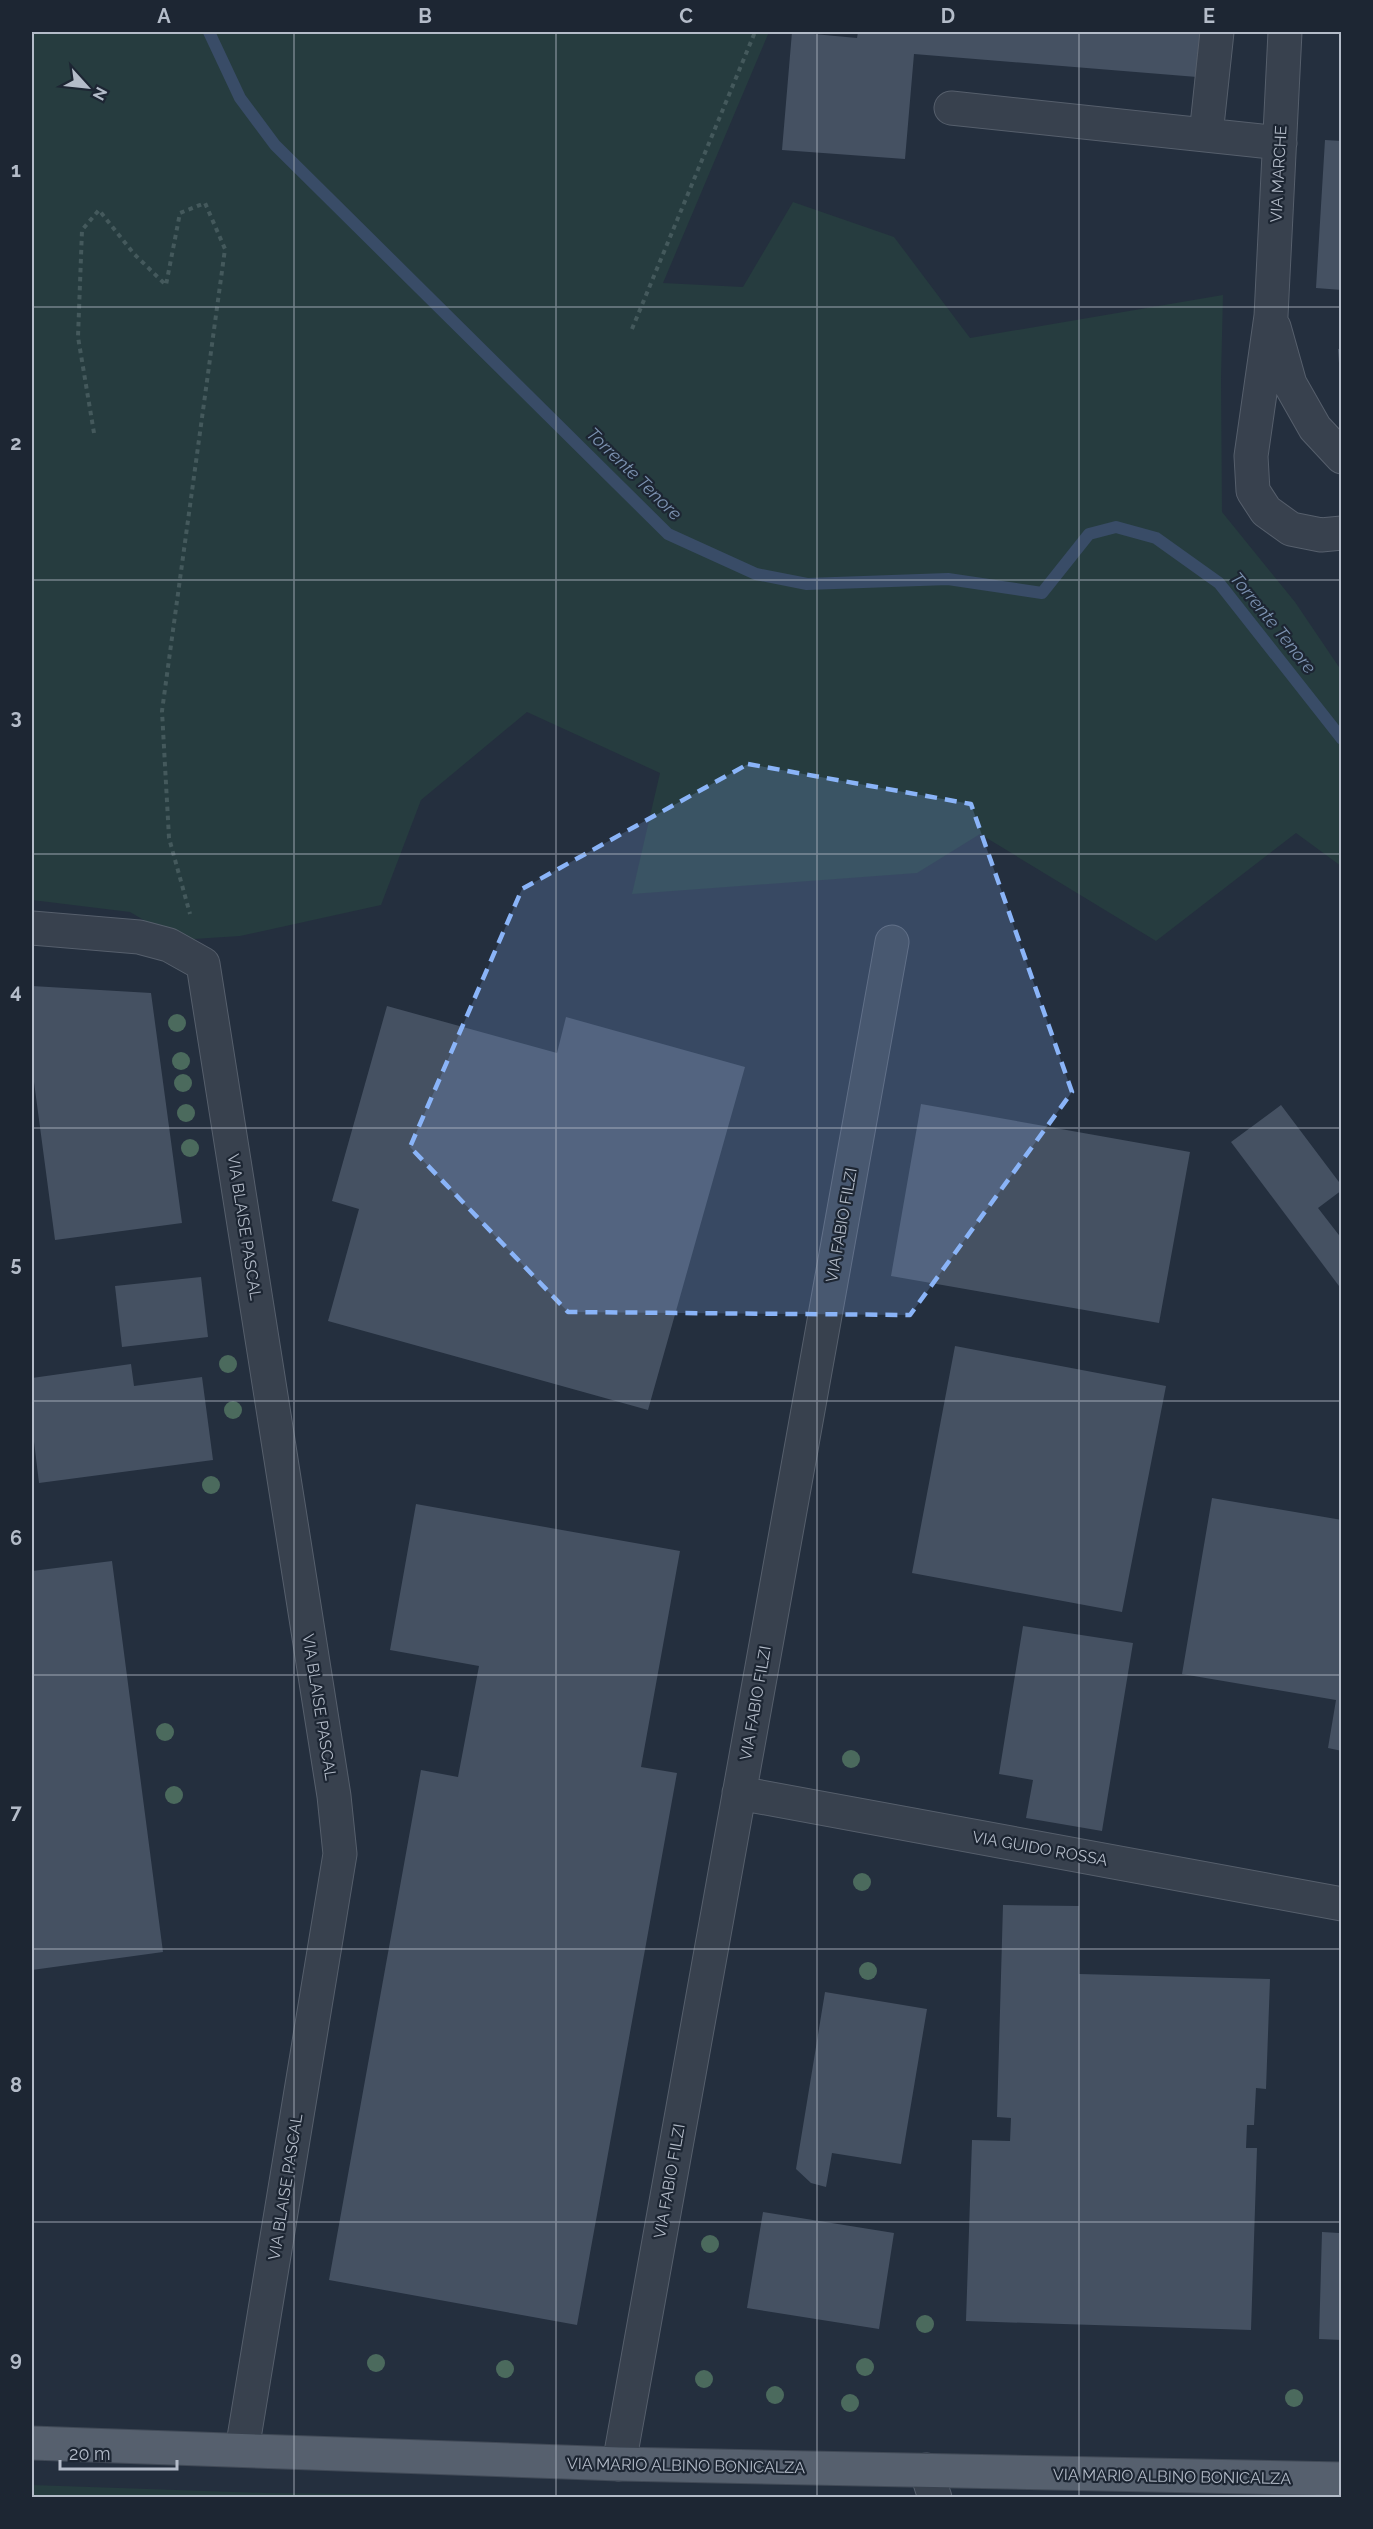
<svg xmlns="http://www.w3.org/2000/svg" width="1373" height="2529" font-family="Raleway,sans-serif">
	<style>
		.green { fill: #263c3f }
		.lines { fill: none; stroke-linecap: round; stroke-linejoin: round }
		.stream { stroke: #394c67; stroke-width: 12 }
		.building { fill: #455162 }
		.minor-casing { stroke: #565f6c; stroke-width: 35 }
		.major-casing { stroke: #414a57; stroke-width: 35 }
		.path { stroke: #44595c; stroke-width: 4; stroke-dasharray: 4.5 4.5; stroke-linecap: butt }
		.minor { stroke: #38414e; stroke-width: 33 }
		.major { stroke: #56606e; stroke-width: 33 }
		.tree { fill: #4b6a5d }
		.marked { fill: #8ab4f8; fill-opacity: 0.2; stroke: #8ab4f8; stroke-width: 4.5; stroke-dasharray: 12 8; stroke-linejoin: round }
		.grid { fill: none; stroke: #b4bcc9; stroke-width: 1.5; stroke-opacity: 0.55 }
		.labels { text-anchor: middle; stroke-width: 4.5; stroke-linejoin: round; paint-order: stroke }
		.street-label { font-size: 16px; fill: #b4bcc9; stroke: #1d2633 }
		.water-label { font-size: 18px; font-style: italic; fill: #7c92b1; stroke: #1d2633 }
		.neatline { fill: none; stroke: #b4bcc9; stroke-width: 2 }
		.grid-label { font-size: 20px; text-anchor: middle; font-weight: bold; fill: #b4bcc9 }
	</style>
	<rect width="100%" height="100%" fill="#242f3e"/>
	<path class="green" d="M32,32H769L663,283L743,287L793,202L894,237L970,338L1223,295L1221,378L1222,512L1295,602L1341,670V866L1296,833L1156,941L980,834L917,873L632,894L660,773L527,712L421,800L381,905L240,936L178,940L130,912L32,900Z
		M32,2485L266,2493L626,2497L32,2498Z"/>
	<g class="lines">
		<path class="stream" d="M209,32L240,98L275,145L668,534L756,574L807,584L948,579L1042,593L1089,534L1116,527L1156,538L1219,583L1342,739"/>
	</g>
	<path class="building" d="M792,32L857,38L858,32H1201L1197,77L914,54L905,159L782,150Z
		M1325,140L1342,141V290L1316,288Z
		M1338,349H1342V378H1340Z
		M32,986L151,993L182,1223L55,1240L32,1067Z
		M387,1006L557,1053L566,1017L745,1067L648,1410L328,1321L359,1209L332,1201Z
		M921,1104L1190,1152L1159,1323L891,1276Z
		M1281,1105L1342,1186V1190L1318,1208L1342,1239V1290L1231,1142Z
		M201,1277L208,1337L122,1347L115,1286Z
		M955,1346L1166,1386L1122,1612L912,1573Z
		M131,1364L134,1386L202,1377L213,1460L39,1483L32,1425V1378Z
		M1212,1498L1342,1520V1751L1328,1748L1336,1700L1182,1674Z
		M416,1504L680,1551L641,1767L677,1773L577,2325L329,2280L421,1770L458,1777L479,1666L390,1650Z
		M112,1561L163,1952L32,1970V1571Z
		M1023,1626L1133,1643L1102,1831L1026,1818L1033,1780L999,1774Z
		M1003,1905L1079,1906V1974L1270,1979L1266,2089L1256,2088L1254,2125H1247L1246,2148H1257L1251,2330L966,2321L972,2140L1010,2141L1011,2118L997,2117Z
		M825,1992L927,2009L901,2164L832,2153L826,2187L811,2183L796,2169Z
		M763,2212L894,2233L879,2329L747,2308Z
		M1340,2224H1342V2340L1319,2339L1322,2232L1339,2233Z"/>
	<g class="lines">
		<g class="minor-casing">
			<path id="minor" d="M1285,32L1271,316L1251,456L1253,491L1266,511L1291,529L1321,535L1342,533
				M951,108L1280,143
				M1206,135L1217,32
				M1274,327L1290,384L1315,428L1342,457
				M32,928L139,937L169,945L203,964L334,1796L340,1854L242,2450
				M739,1793L1342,1904
				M619,2464L892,942
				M926,2470L935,2498"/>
		</g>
		<g class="major-casing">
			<path id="major" d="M32,2443L619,2464L1342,2479"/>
		</g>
		<path class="path" d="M632,329L755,32
			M94,433L78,337L82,230L99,210L134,254L166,285L180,213L205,203L225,249L162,711L169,838L190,914"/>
		<use href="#minor" class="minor"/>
		<use href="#major" class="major"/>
	</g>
	<g class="tree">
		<circle cx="177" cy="1023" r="9"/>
		<circle cx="181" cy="1061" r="9"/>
		<circle cx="183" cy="1083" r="9"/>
		<circle cx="186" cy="1113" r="9"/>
		<circle cx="190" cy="1148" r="9"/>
		<circle cx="228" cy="1364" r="9"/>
		<circle cx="233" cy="1410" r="9"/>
		<circle cx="211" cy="1485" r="9"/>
		<circle cx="165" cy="1732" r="9"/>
		<circle cx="851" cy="1759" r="9"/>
		<circle cx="174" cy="1795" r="9"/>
		<circle cx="862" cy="1882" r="9"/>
		<circle cx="868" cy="1971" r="9"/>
		<circle cx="710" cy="2244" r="9"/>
		<circle cx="925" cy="2324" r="9"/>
		<circle cx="376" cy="2363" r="9"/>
		<circle cx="865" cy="2367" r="9"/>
		<circle cx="505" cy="2369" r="9"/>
		<circle cx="704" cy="2379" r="9"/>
		<circle cx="775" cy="2395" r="9"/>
		<circle cx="1294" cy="2398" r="9"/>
		<circle cx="850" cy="2403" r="9"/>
	</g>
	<path class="marked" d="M748,764L971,804L1072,1092L910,1315L568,1312L410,1147L522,889Z"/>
	<path class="grid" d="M294,32V2498M556,32V2498M817,32V2498M1079,32V2498M32,307H1342M32,580H1342M32,854H1342M32,1128H1342M32,1401H1342M32,1675H1342M32,1949H1342M32,2222H1342"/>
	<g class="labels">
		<g class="street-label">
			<text transform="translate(1278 174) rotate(-87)" y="6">VIA MARCHE</text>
			<text transform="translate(841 1225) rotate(-80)" y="6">VIA FABIO FILZI</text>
			<text transform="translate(245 1227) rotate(81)" y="6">VIA BLAISE PASCAL</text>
			<text transform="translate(755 1703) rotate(-80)" y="6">VIA FABIO FILZI</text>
			<text transform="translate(320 1707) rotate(81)" y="6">VIA BLAISE PASCAL</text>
			<text transform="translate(1040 1848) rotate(10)" y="6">VIA GUIDO ROSSA</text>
			<text transform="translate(669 2181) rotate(-80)" y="6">VIA FABIO FILZI</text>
			<text transform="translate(285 2187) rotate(-81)" y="6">VIA BLAISE PASCAL</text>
			<text transform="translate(686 2465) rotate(1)" y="6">VIA MARIO ALBINO BONICALZA</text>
			<text transform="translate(1172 2476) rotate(1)" y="6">VIA MARIO ALBINO BONICALZA</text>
		</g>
		<g class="water-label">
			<text transform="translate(634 474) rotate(44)" y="6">Torrente Tenore</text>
			<text transform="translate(1273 623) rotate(51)" y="6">Torrente Tenore</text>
		</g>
	</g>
	<rect width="1373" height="2529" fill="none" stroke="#1d2633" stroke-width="66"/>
	<g transform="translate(87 87) rotate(117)" stroke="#1d2633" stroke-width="4.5" paint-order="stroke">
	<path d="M0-4.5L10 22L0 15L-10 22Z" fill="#b4bcc9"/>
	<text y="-9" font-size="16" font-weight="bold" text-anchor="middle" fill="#b4bcc9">N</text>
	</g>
	<path d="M60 2460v9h117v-9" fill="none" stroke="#b4bcc9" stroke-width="3"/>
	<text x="69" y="2460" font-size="18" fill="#b4bcc9" stroke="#1d2633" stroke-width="4.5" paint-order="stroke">20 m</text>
	<rect x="33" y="33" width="1307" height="2463" class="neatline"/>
	<g class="grid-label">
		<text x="164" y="23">A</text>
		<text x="425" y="23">B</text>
		<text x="686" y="23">C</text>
		<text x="948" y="23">D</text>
		<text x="1209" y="23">E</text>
		<text x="16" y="177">1</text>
		<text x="16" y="450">2</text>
		<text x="16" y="724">3</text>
		<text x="16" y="998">4</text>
		<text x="16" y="1271">5</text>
		<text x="16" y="1545">6</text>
		<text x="16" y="1819">7</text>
		<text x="16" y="2092">8</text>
		<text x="16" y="2366">9</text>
	</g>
</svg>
